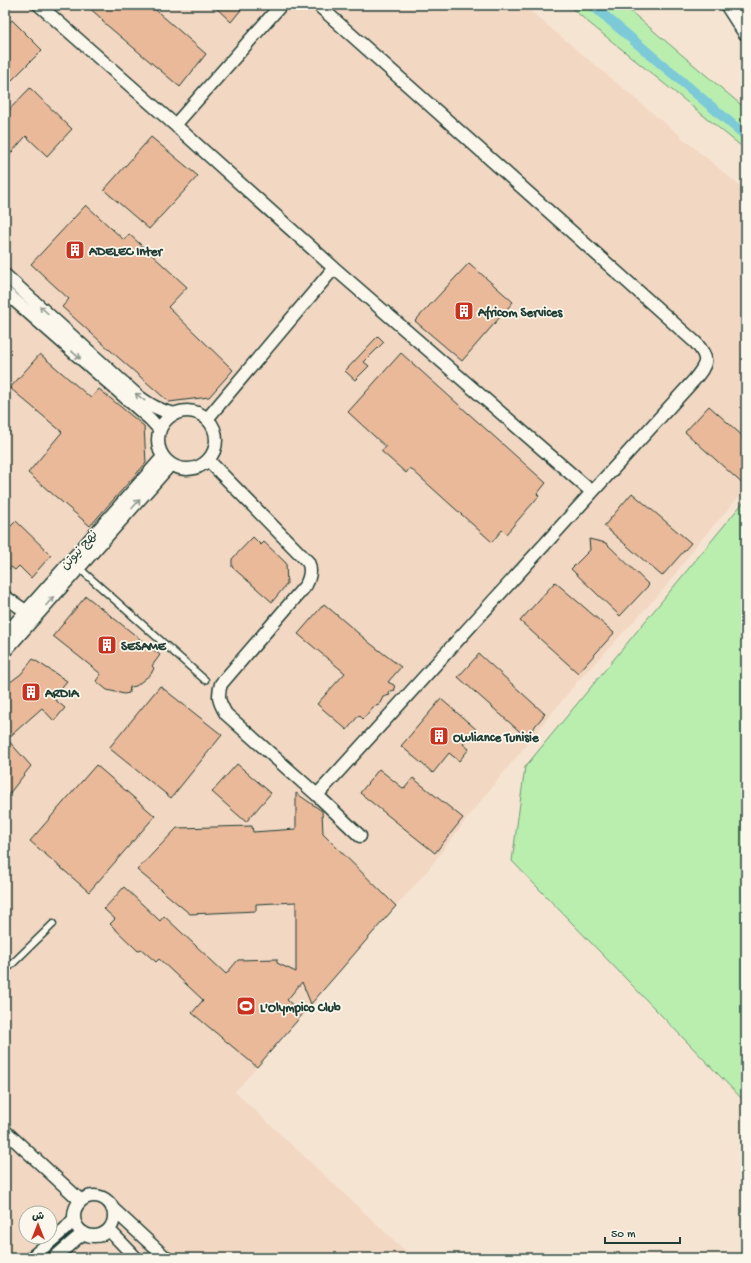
<svg xmlns="http://www.w3.org/2000/svg" width="751" height="1263" font-family="'Gochi Hand','Playpen Sans Arabic',sans-serif">
	<style>
		.built { fill: #f2d7c2; fill-rule: evenodd }
		.green { fill: #b9eeaf; stroke: #6c9672 }
		.lines { fill: none; stroke-linecap: round; stroke-linejoin: round }
		.canal { stroke: #7bc9d8; stroke-width: 10 }
		.building { fill: #e9b99a; stroke: #1f3d34 }
		.service-casing { stroke: #1f3d34; stroke-width: 9 }
		.minor-casing { stroke: #1f3d34; stroke-width: 15 }
		.tertiary-casing { stroke: #1f3d34; stroke-width: 18 }
		.service { stroke: #fbf7ec; stroke-width: 6 }
		.minor { stroke: #fbf7ec; stroke-width: 12 }
		.tertiary { stroke: #fbf7ec; stroke-width: 15 }
		.oneway { stroke: #8d9a90 }
		.labels { text-anchor: middle; stroke-width: 3.5; stroke-linejoin: round; paint-order: stroke }
		.poi-label { font-size: 13px; font-weight: bold; fill: #1f3d34; stroke: #fbf7ec; text-anchor: start }
		.street-label { font-size: 13px; fill: #1f3d34; stroke: #fbf7ec }
	</style>
	<rect width="100%" height="100%" fill="#f6e4d3"/>
	<filter id="ink" filterUnits="userSpaceOnUse"><feTurbulence type="fractalNoise" baseFrequency=".025" numOctaves="2"/><feDisplacementMap in="SourceGraphic" scale="8" xChannelSelector="R" yChannelSelector="G"/><feConvolveMatrix kernelMatrix="1 2 1 2 8 2 1 2 1" color-interpolation-filters="sRGB"/></filter>
	<g filter="url(#ink)">
		<path class="built" d="M5,5H523L746,191V489L698,543L664,589L577,682L472,812L428,870L235,1092L413,1258H5ZM26,1213H50V1237H26Z"/>
		<path class="green" d="M568,5H623L746,109V150L588,22Z
			M746,499V1103L512,861L525,767Z"/>
		<g class="lines">
			<path class="canal" d="M592,5L746,136"/>
		</g>
		<path class="building" d="M86,5H150L206,54L180,87L102,21L103,20Z
			M213,5H245L231,22Z
			M12,20L42,50L5,87V26Z
			M30,88L72,129L47,156L26,136L5,160V114Z
			M151,137L198,176L149,229L104,190Z
			M86,205L124,240L129,234L187,287L168,307L233,370L209,397L169,402L120,359L62,307L69,299L31,264Z
			M469,263L513,302L462,361L415,321Z
			M378,336L384,342L364,362L369,366L355,380L345,371Z
			M401,353L546,483L537,494L539,496L506,534L502,530L492,542L410,468L406,473L381,451L386,447L348,412Z
			M40,354L91,398L99,389L144,426L146,463L90,526L28,473L62,432L10,388Z
			M709,406L746,439V487L685,432Z
			M632,493L691,543L662,576L604,526Z
			M16,521L51,555L31,578L19,566L15,570L11,567L9,569L5,565V532Z
			M253,537L261,545L264,542L286,563L287,584L272,602L232,567V559Z
			M589,539L606,543L649,585L620,616L571,569L590,550Z
			M555,582L614,633L578,673L520,621Z
			M86,596L160,655L152,666L154,668L151,674L136,686L130,687L129,693L124,694L107,690L96,681L101,674L53,636Z
			M324,604L371,644L401,667L388,682L394,685L395,690L388,692L390,695L383,697L379,705L373,707L363,719L359,715L347,730L317,704L345,673L298,634Z
			M479,654L545,714L526,737L458,677Z
			M33,659L67,681L53,698L65,708L54,721L42,708L7,739L31,766L5,799V686L21,674Z
			M160,686L222,735L171,798L109,748Z
			M441,699L476,729L463,744L469,749L459,761L449,753L433,773L401,746Z
			M237,764L271,793L246,822L212,792Z
			M96,765L155,816L89,892L30,841Z
			M379,769L404,789L413,778L463,818L435,853L360,793Z
			M296,793L322,811L323,834L396,906L311,1004L302,982L287,1000L303,1014L257,1067L192,1013L203,1000L159,959L156,962L141,949L138,951L110,924L115,919L104,909L124,887L160,921L164,916L226,974L238,960L277,959V963L296,972V902L256,904V911L190,914L137,870L177,828L252,826L253,832L296,829Z"/>
		<g class="lines">
			<g class="service-casing">
				<path id="service" d="M79,568L205,680
					M5,971L53,924"/>
			</g>
			<g class="minor-casing">
				<path id="minor" d="M39,5L175,125L334,268L592,492
					M175,125L281,5
					M5,275L138,396C150,405 160,411 175,414
					M5,292L150,419L160,430
					M158 440a29 29 0 1 1 58 0a29 29 0 1 1-58 0Z
					M207,419L334,268
					M208,460L308,562C312,570 310,577 306,585L221,684C217,697 219,702 226,714L317,795L360,836
					M5,597L33,616
					M5,635L163,457
					M5,651L171,464
					M317,795L694,380C707,364 710,359 696,343L318,5
					M5,1131L81,1201
					M74 1216a20 20 0 1 1 40 0a20 20 0 1 1-40 0Z
					M112,1208L166,1258
					M109,1230L136,1258
					M31,1258L65,1229L74,1219
					M54,1258L76,1239L84,1233"/>
			</g>
			<g class="tertiary-casing">
				<path id="tertiary" d="M728,5L746,33"/>
			</g>
			<use href="#service" class="service"/>
			<use href="#minor" class="minor"/>
			<use href="#tertiary" class="tertiary"/>
		</g>
		<defs><path id="oneway-shaft" d="M-6 0H5M1.5-3L5.5 0L1.5 3" fill="none" stroke-width="1.6" stroke-linecap="round" stroke-linejoin="round"/></defs>
		<g class="oneway">
			<use href="#oneway-shaft" transform="translate(44 310) rotate(-138)"/>
			<use href="#oneway-shaft" transform="translate(76 355) rotate(41)"/>
			<use href="#oneway-shaft" transform="translate(140 397) rotate(-142)"/>
			<use href="#oneway-shaft" transform="translate(136 504) rotate(-48)"/>
			<use href="#oneway-shaft" transform="translate(50 601) rotate(-48)"/>
		</g>
	</g>
	<defs>
		<g id="building-square" transform="scale(1)"><rect x="-9" y="-9" width="18" height="18" rx="4" fill="#c8321e" stroke="#fbf7ec"/><path d="M-4-6H4V6H1V3H-1V6H-4ZM-2.5-4.3h1.7v1.8h-1.7ZM.8-4.3h1.7v1.8H.8ZM-2.5-1h1.7V.8h-1.7ZM.8-1h1.7V.8H.8Z" fill="#fff"/></g>
		<g id="stadium-square" transform="scale(1)"><rect x="-9" y="-9" width="18" height="18" rx="4" fill="#c8321e" stroke="#fbf7ec"/><path d="M0-5a6.5 5 0 1 0 0 10a6.5 5 0 1 0 0-10ZM-3.5-1.8h7v3.6h-7Z" fill="#fff"/></g>
	</defs>
	<g fill-rule="evenodd">
		<use href="#building-square" x="75" y="250"/>
		<use href="#building-square" x="464" y="311"/>
		<use href="#building-square" x="107" y="645"/>
		<use href="#building-square" x="31" y="692"/>
		<use href="#building-square" x="439" y="736"/>
		<use href="#stadium-square" x="246" y="1006"/>
	</g>
	<g class="labels">
		<g class="poi-label">
			<text x="89" y="255">ADELEC Inter</text>
			<text x="478" y="316">Africom Services</text>
			<text x="121" y="650">SESAME</text>
			<text x="45" y="697">ARDIA</text>
			<text x="453" y="741">Owliance Tunisie</text>
			<text x="260" y="1011">L'Olympico Club</text>
		</g>
		<g class="street-label">
			<text transform="translate(78 549) rotate(-48)" y="5">نهج نيوتن</text>
		</g>
	</g>
	<rect width="751" height="1263" fill="none" stroke="#fbf7ec" stroke-width="20"/>
	<rect x="10" y="10" width="731" height="1243" fill="none" stroke="#1f3d34" stroke-width="1.5" filter="url(#ink)"/>
	<g transform="translate(38 1225)"><circle r="19" fill="#fbf7ec" stroke="#a3ada2"/>
	<path d="M0-3L7 15L0 10L-7 15Z" fill="#c8321e"/>
	<text y="-6" font-size="11" font-weight="bold" text-anchor="middle" fill="#1f3d34">ش</text>
	</g>
	<path d="M605 1237v6h75v-6" fill="none" stroke="#1f3d34" stroke-width="2"/>
	<text x="611" y="1237" font-size="12" fill="#1f3d34" stroke="#fbf7ec" stroke-width="3" paint-order="stroke">50 m</text>
</svg>
